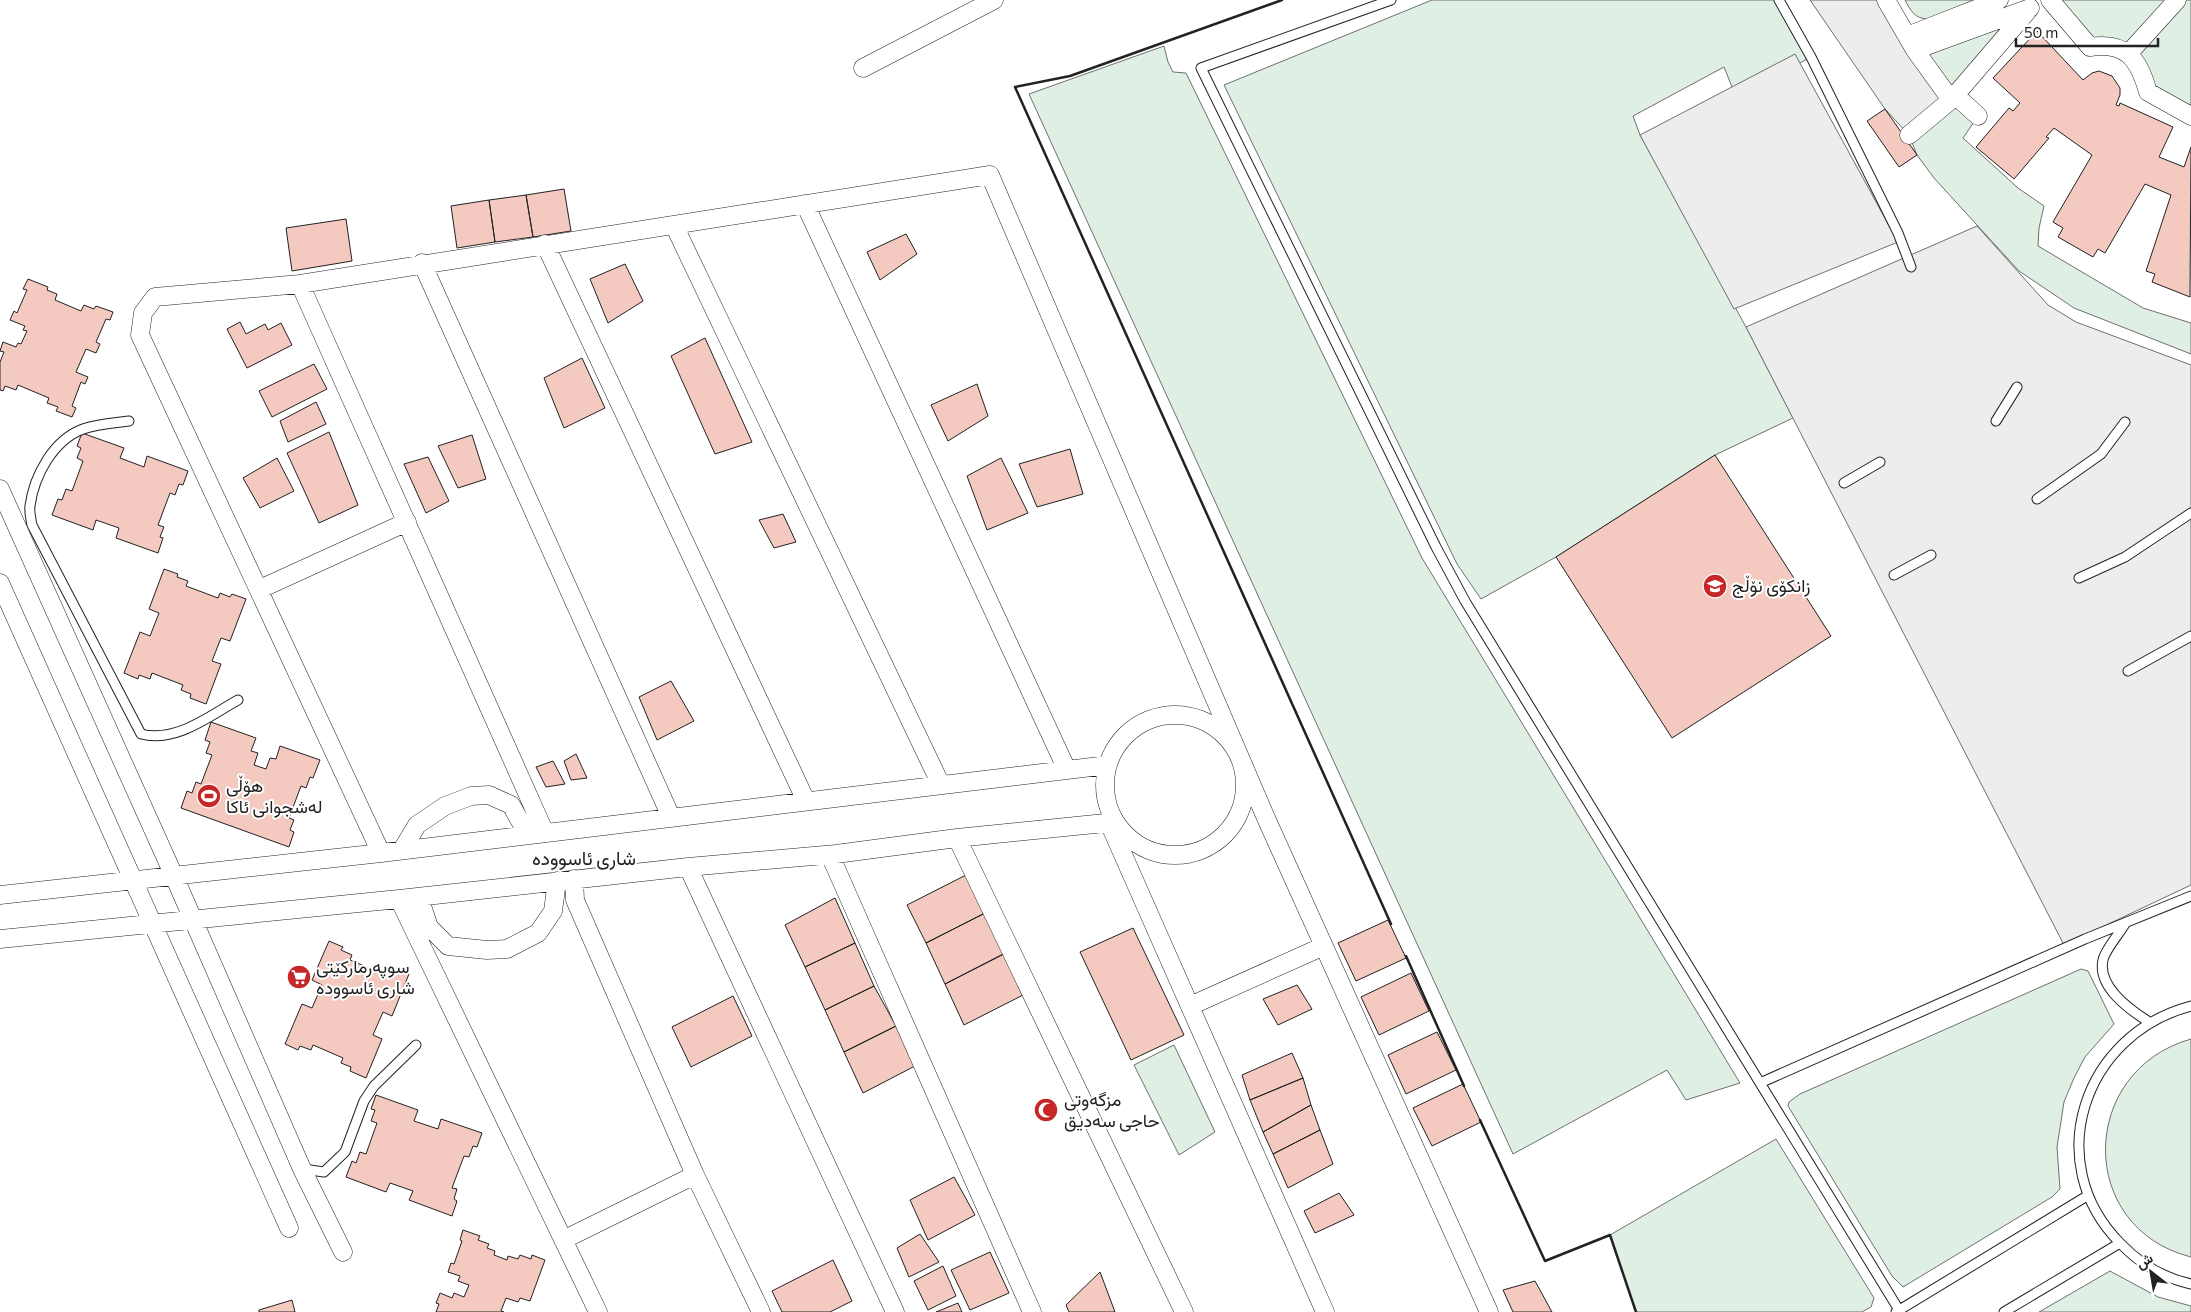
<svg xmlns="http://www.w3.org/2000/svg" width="2191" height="1312" font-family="Commissioner,Vazirmatn,sans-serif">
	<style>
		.green { fill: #e0efe3; stroke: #6f6f6f }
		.parking { fill: #ededed; stroke: #6f6f6f }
		.building { fill: #f3c9c0; stroke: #222 }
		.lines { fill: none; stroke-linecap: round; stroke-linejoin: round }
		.lane-casing { stroke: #222; stroke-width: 11 }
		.street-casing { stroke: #222; stroke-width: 19 }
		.lane { stroke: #fff; stroke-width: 9 }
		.street { stroke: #fff; stroke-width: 18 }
		.wall { stroke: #222; stroke-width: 2.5 }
		.labels { text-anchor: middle; stroke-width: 4; stroke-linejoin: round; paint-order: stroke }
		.poi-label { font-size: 18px; fill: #222; stroke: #fff; text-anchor: start }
		.neighbourhood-label { font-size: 19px; fill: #222; stroke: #fff }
	</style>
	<rect width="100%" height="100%" fill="#fff"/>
	<path class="green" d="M1432,0H1779L1811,57L1736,97L1724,67L1633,116L1640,135L1746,327L1793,418L1715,455L1556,557L1481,599L1457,564L1224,85Z
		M1905,0H1976L1928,19C1915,19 1910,10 1905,0Z
		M2050,0H2191V116L2148,92L2139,67L2099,46Z
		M2030,8L1955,95L1978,116L1963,138L2018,188L2044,206L2039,228L2038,246L2143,308L2191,323V354L2074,308L2019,271L1934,178L1917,155L1909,135L1915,50Z
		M1164,46L1168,62L1173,72L1186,73L1422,558L1740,1083L1686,1100L1667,1070L1513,1154L1029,94Z
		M2081,969L2088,971L2114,1024L2085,1057L2074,1078L2064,1102L2057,1147L2060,1189L2052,1197L1903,1287L1892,1276L1788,1106L1789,1102L1800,1094Z
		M2191,1039V1257C2076,1228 2078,1071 2191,1039Z
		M1174,1045L1215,1132L1179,1155L1134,1065Z
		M1776,1139L1874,1298L1871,1307L1862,1312H1636L1610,1235Z
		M2110,1271L2158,1297L2191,1306V1312H2039Z"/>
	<path class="parking" d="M1810,0H1886L1951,100L1909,135L1885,109Z
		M1795,54L1898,242L1734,309L1640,135Z
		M1977,226L2048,305L2076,322L2191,365V885L2064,945L1746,327Z"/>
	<path class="building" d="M2037,31L2083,80L2092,73L2099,71L2112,76L2120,88V95L2116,105L2119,106L2120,103L2173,127L2159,157L2184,167L2191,147L2190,297L2152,282L2155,274L2146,271L2171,195L2145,184L2105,253L2098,249L2093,257L2058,237L2063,228L2053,222L2092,155L2054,128L2046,137L2049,138L2014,179L1976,147L2009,108L2013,111L2020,103L1993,78Z
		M1885,109L1917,155L1899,167L1867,121Z
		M564,189L571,231L533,237L526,195Z
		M526,195L533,237L495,242L489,200Z
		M489,200L495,242L457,248L451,206Z
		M346,219L352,261L292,271L286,228Z
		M906,234L917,254L880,280L867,252Z
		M625,264L643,301L608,323L590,279Z
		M28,279L48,287L47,290L57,294L55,300L81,311L84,305L94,309L96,306L113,312L110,320L106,319L96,342L100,344L96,353L86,349L76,372L88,377L85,384L81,382L72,406L76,408L72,417L56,411L58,407L47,403L49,398L18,385L16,390L5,386L3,391L0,390V362L4,352L0,351L3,342L16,347L18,343L21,344L27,331L23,330L25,326L10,320L14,311L17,313L27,290L23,289Z
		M240,322L246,334L265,324L268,330L281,323L292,345L247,368L227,329Z
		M705,338L752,442L715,454L671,356Z
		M582,358L605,408L564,428L544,378Z
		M314,364L327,389L272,417L259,391Z
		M977,384L988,416L948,441L931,405Z
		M316,402L326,424L288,442L280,421Z
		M329,432L358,505L319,523L287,453Z
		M82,433L124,448L120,458L144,467L147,456L188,471L183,485L179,484L175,495L170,493L158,525L164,527L160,537L163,538L158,553L116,538L119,528L96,520L93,530L52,515L58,499L62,500L66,489L72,491L83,461L77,458L81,448L77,446Z
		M472,435L486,479L458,488L438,446Z
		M1070,449L1083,494L1037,507L1019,464Z
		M1715,455L1831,636L1672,738L1556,557Z
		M428,457L449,501L426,513L404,464Z
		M277,458L294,491L260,508L243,478Z
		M1001,458L1028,513L987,530L967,476Z
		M783,514L796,542L774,548L759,520Z
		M164,569L178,574L177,577L188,581L186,586L218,598L220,593L230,597L232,594L246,599L230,641L221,638L212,661L221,664L206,704L190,698L191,694L181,690L183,685L152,673L150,679L139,675L138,679L124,673L140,632L150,636L159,613L149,609Z
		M671,681L694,721L657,740L639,697Z
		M211,722L256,738L251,751L258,753L254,765L266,769L270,758L276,759L280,746L320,760L313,778L310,777L306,788L301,786L289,818L294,820L290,830L294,832L289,847L181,808L187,791L192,793L196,782L201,784L212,755L206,753L210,742L205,740Z
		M576,754L587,778L571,780L564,761Z
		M553,761L565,784L546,787L536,767Z
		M966,875L987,912L926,943L907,905Z
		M835,898L855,943L805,967L785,925Z
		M987,912L1005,953L945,984L926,943Z
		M1388,920L1406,958L1356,981L1338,943Z
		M1133,928L1184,1035L1131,1060L1080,952Z
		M329,941L343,947L341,950L352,955L350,960L381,973L384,968L393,972L395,968L409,974L392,1016L383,1012L373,1035L382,1039L366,1078L350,1071L351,1067L341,1063L343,1058L313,1045L311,1050L300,1046L298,1050L285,1044L302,1004L312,1008L322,985L312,980Z
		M855,943L874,986L825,1010L805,967Z
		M1006,953L1025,994L964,1025L945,984Z
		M1411,973L1429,1011L1379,1035L1361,997Z
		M1297,985L1312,1009L1278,1025L1263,999Z
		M874,986L896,1026L844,1052L825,1010Z
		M733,996L752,1036L691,1067L672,1027Z
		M896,1026L915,1066L863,1093L844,1052Z
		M1437,1032L1456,1070L1406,1094L1388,1055Z
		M1292,1053L1303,1078L1250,1100L1242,1075Z
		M1303,1078L1311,1105L1263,1132L1250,1100Z
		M1463,1084L1481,1122L1432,1146L1413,1108Z
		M376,1095L418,1110L414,1121L438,1129L441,1119L482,1133L477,1147L473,1146L469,1157L464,1156L452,1188L457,1189L454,1199L457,1201L452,1216L409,1200L413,1191L390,1183L386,1192L346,1177L352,1161L356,1163L360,1152L366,1154L377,1123L371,1121L375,1110L371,1109Z
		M1311,1105L1320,1130L1273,1154L1263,1132Z
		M1320,1130L1333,1164L1288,1188L1273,1154Z
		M954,1177L975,1215L928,1240L910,1200Z
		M1339,1193L1354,1215L1315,1233L1304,1211Z
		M463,1230L480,1236L478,1240L489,1244L487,1248L495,1251L494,1255L507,1260L508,1256L518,1259L520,1255L531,1259L532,1255L545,1260L530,1301L520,1298L518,1302L506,1298L501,1311L504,1312H436L439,1304L436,1303L440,1293L452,1298L454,1293L464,1297L469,1285L458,1281L460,1276L448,1272L451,1263L454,1264L462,1241L460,1240Z
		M920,1234L939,1262L909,1277L897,1248Z
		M990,1252L1009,1293L970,1310L951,1270Z
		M833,1260L852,1301L830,1312H782L772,1291Z
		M943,1266L956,1296L928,1310L914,1281Z
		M1100,1272L1115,1312H1069L1066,1305Z
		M1535,1281L1552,1312H1513L1503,1290Z
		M292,1300L295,1312H259V1310Z
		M958,1303L962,1312H936Z"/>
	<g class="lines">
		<g class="lane-casing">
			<path id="lane" d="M1391,0L1201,68L1436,547L1465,601L1899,1310
				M1779,0L1811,57L1898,233L1911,267
				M129,421C114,423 97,424 83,429C53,440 34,476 30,506C29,512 31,519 32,525L141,734C176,743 209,716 238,700
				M1996,421L2017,387
				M1844,483L1880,462
				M2037,499L2101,454L2125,422
				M1894,575L1931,555
				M2079,578L2125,557L2191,513
				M2128,671L2191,636
				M2125,924C2119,934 2105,950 2103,960C2097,987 2130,1010 2149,1022
				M2191,1006C2084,1034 2040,1162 2120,1243C2140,1264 2163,1278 2191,1284
				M1760,1083L2085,939L2191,896
				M303,1169L324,1172L345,1152L364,1101L374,1086L416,1045
				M1896,1312L2087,1196
				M2004,1312L2120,1243"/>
		</g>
		<g class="street-casing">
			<path id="street" d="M1886,0L1915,50L1951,100
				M2050,0L2090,47C2127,41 2139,60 2148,92L2191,116
				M1907,36L1999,0
				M1915,50L2030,8
				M2128,54L2177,0
				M863,68L994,0
				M1955,95L1978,116
				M1909,135L1951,100L2030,8
				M805,204L1067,770
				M674,225L941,785
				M545,244L806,801
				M422,263L671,817
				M300,284L545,833
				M0,489L174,876L302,1169L343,1252
				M0,583L289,1228
				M260,589L407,522
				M1105 785a70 70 0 1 1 140 0a70 70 0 1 1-140 0Z
				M1109,823L1325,1312
				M957,838L1184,1312
				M402,850L417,825L445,806L471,796L489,795L511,805L528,835
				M381,853L140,335L143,313L155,297L300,284L990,175L1266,818L1489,1312
				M830,855L1032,1312
				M688,867L895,1312
				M574,879L575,900L695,1175L761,1312
				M0,895L381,853L1108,765
				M419,897L429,927L448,946L487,950L507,949L538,933L553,911L557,881
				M399,899L598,1312
				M0,939L399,899L688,867L836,854L957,838L1115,822
				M1190,1006L1324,946
				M563,1240L695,1175"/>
		</g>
		<use href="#lane" class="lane"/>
		<use href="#street" class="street"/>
		<path class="wall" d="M1282,0L1070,76L1015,87L1391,924
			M1406,956L1464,1086
			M1480,1120L1545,1261L1610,1235L1636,1312"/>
	</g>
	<defs>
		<g id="university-disc" transform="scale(1.25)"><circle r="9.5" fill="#c62828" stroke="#fff"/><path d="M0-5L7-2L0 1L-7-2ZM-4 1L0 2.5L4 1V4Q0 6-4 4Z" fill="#fff"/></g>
		<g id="stadium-disc" transform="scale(1.25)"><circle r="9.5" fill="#c62828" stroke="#fff"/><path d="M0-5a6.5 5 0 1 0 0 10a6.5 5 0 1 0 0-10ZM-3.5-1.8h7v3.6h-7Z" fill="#fff"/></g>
		<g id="supermarket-disc" transform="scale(1.25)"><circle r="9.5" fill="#c62828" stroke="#fff"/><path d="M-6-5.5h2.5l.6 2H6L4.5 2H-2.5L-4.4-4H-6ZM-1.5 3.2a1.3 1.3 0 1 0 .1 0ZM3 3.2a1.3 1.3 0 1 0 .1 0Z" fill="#fff"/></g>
		<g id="mosque-disc" transform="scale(1.25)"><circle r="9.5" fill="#c62828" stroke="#fff"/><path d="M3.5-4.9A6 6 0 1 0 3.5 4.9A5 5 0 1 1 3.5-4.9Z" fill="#fff"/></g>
	</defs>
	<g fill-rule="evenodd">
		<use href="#university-disc" x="1715" y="586"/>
		<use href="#stadium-disc" x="209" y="796"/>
		<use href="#supermarket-disc" x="299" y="977"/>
		<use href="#mosque-disc" x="1046" y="1110"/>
	</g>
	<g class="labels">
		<g class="poi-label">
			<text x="1732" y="592">زانکۆی نۆڵج</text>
			<text x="226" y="792">هۆڵی<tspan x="226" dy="21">لەشجوانی ئاکا</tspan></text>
			<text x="316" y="973">سوپەرمارکێتی<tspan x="316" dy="21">شاری ئاسوودە</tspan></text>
			<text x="1064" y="1106">مزگەوتی<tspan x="1064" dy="21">حاجی سەدیق</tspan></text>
		</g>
		<g class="neighbourhood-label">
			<text x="584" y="865">شاری ئاسوودە</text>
		</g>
	</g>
	<g transform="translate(2151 1272) rotate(329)" stroke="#ffffff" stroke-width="4" paint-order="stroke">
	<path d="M0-4L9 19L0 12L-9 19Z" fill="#222222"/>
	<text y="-8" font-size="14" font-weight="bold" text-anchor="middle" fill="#222222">ش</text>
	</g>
	<path d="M2016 38v8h142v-8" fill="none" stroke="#222222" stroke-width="2.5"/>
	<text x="2024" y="38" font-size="15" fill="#222222" stroke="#ffffff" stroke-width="4" paint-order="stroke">50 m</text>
</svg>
